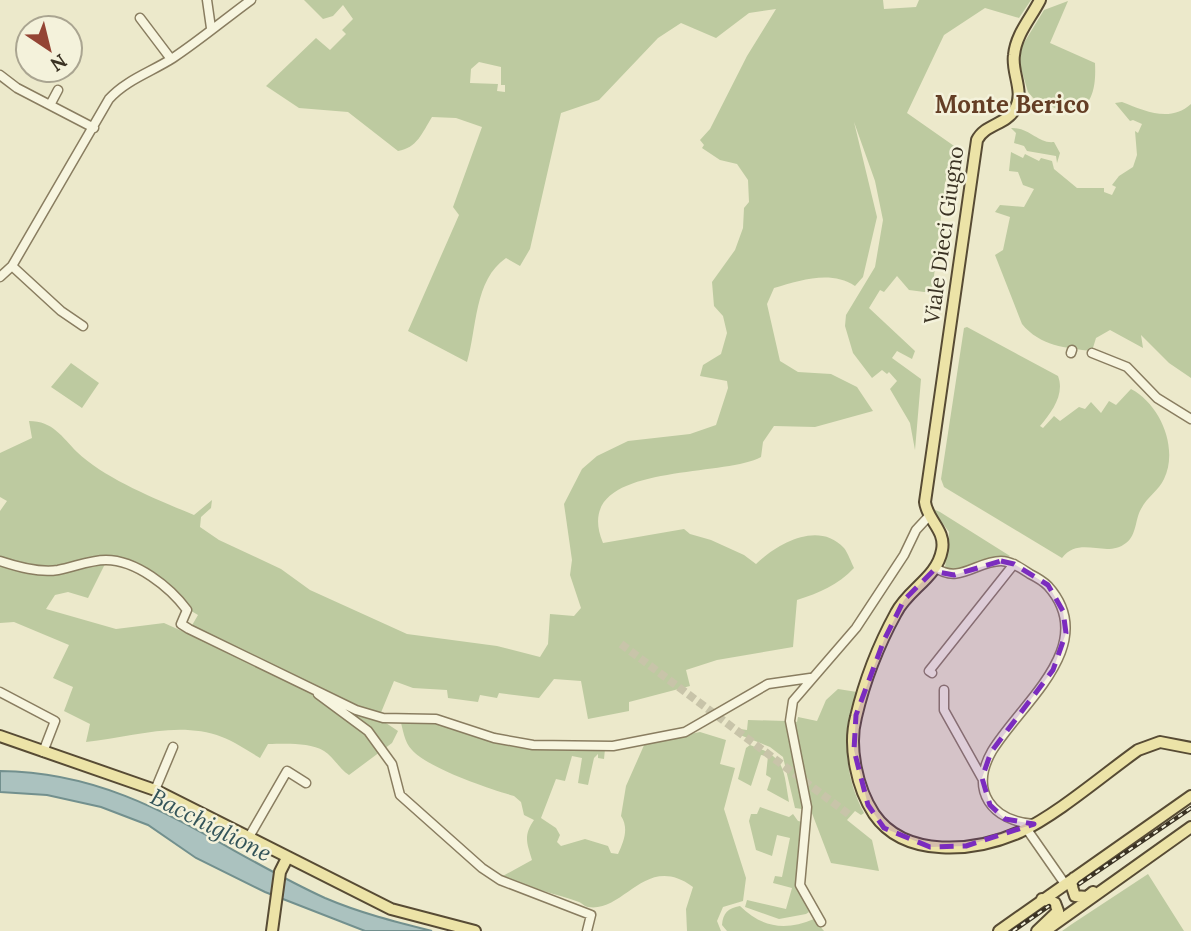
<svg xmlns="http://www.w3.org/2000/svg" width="1191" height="931" font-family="Lora,serif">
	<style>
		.green { fill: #bdcaa0; fill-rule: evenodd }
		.water { fill: #abc2bf; stroke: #72908e; stroke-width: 2 }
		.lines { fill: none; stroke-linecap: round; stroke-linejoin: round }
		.minor-tunnel { stroke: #c8c4a9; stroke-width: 8; stroke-dasharray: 8 4; stroke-linecap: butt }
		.minor-casing { stroke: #897d60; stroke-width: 11 }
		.major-casing { stroke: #574b34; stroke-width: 14 }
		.minor { stroke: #f7f5df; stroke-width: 8 }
		.major { stroke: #ece3a7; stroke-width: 10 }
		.rail-casing { stroke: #3a3223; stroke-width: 4.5 }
		.rail { stroke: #f4f2db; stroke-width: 2; stroke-dasharray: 5; stroke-linecap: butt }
		.marked { fill: #7b2cbf; fill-opacity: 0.2; stroke: #7b2cbf; stroke-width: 5; stroke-dasharray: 14 9; stroke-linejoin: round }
		.labels { text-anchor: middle; stroke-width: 5; stroke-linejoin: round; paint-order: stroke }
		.street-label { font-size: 21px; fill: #3a3223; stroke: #f4f2db }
		.water-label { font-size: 23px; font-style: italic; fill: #335459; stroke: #f4f2db }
		.quarter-label { font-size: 24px; font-weight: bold; fill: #643e25; stroke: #f4f2db }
	</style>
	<rect width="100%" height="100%" fill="#ece9cb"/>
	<path class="green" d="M304,0H883L884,9L916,7L919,0H1031L1019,18L985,8L944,35L907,113L957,148L945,183L932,293L909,290L897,276L884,292L880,290L869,308L915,351L912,359L897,351L892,358L921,379L915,450L910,423L890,389L897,381L889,372L887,374L882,370L872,378L853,353L845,326L846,315L875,267L883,220L875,181L854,122L877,217L863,277L855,286C831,270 801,280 774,288L767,304L780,361L798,372L831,374L857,387L873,411L815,427L774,426L763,442L761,457C720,479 569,461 603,543L684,529L690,534L711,540L744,555L756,564C777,544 818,520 844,548C848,553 851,562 854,568C838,585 819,593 797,600L793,647L717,660L686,670L690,686L629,702V711L588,719L581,681L554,679L539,698L499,693L497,698L480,695L478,702L448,698L447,690L413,688L394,681L380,715L364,710L191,627L198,615L188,609L173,588L146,569L124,559L58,569L30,567L0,559V511L7,501L0,497V453L32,438L29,421C53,421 62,437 77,452C105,479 158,500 194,515L212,500L211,508L201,517L200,527L219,540L281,569L310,590L407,634L497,646L540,657L548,644L550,614L574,616L581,608L570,575L572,560L564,504L582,469L597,456L628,441L690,434L716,425L728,388L727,381L700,376L703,365L721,354L727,333L723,316L714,306L712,282L735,250L743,228L744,208L749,202L748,180L737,164L720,160L702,148L704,145L700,140L710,129L747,56L776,9L749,13L716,38L681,23L658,38L599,100L561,113L530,249L520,266L506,258C474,280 477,328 467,362L408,331L459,215L453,207L482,127L456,118L432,117C422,133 417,148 398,151L348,112L299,108L266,86L316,38L330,50L346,34L342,30L353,19L343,5L333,16L323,19ZM479,62L501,67V85H505V92L497,91L498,84L470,83L471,69Z
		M1068,1L1050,43L1095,63C1096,85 1094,106 1071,115L1034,99L1028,92L1020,65L1019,51L1044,10Z
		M1122,102C1145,111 1170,123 1191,104V378L1169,363L1141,335L1143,348L1110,330L1096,338L1092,351C1066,348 1040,346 1022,324L995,255L1003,250L1010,217L995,212L1000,205L1024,207L1034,189L1023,185L1018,172L1009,171L1011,152L1023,158L1025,154L1039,161L1041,158L1052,161L1054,169L1077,188H1104V192L1112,195L1116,187L1112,185L1119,176L1133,167L1137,155L1135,131L1138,133L1142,124L1133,120L1130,121L1115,103Z
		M1011,128C1030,127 1038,144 1054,142L1060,153L1057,163L1056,156L1027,151L1024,146L1014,143L1016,133Z
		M967,327L1058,376C1065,394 1052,412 1040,426L1043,428L1054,416L1060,421L1079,407L1085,409L1091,402L1101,413L1109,401L1116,405L1131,389C1160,404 1179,448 1164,479C1159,490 1147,497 1141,509C1135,519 1137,535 1126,543C1106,559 1080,535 1062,558L944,487L941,479L964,328Z
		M71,363L99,383L82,408L51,387Z
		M931,508L940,512L1010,556L953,571L945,568L949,532Z
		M107,560L88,598L68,592L55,595L46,609L116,629L164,623L383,721L398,731L392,743L349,775C339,769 334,757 324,751C309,742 285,744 268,744L260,758C248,751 235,742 222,737C177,720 131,738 86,742L90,724L64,711L73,687L53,678L69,645L14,622L0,623V561L46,571Z
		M838,689L857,692C841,731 844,776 864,813L861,815L855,811L847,820L872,840L879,871L831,863L810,808L793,721L797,722L798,717L817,721L826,700Z
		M400,719C433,719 459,733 490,741C528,751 567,750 605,749L604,759L598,758V754L594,758L588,785L578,783L582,758L572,756L565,781L556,779L541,818L556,828L560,835L557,842L561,846L585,839L608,846L611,853L618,854C624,841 629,828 621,816L626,786L645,743L700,732L726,740L720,764L735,768L724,809L746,878L743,901L723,907L717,921L721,931H687L686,909L693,887C645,852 625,913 588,907C585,907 582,903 579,902C554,893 526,887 501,877L532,860C527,843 523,836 534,820L524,815L521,802L514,796C489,789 428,768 412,750C404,742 403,729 400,719Z
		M748,720L786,721L804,807L802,809L795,808L783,757L770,747L740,735V729L747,730Z
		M750,745C786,757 783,768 789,802L767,790L771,778L766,775L768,756L761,755L751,786L738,779L746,748Z
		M760,807L789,817L793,814L798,821L803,822C799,859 792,878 809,912L806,914L779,919L745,907L747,900L786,909L792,888L773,883L775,876L782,877L790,838L777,835L772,856L756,850L749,821L751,814H757Z
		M1148,874L1184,931H1062L1072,924Z
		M740,906C762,928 786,931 814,919L824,931H727L722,925C723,913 728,908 740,906Z"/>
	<path class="water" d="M0,771C131,772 213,847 325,898C360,913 396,922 432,931H365L265,892L196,858L148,825L101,807L47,795L0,792Z"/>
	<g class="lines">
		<path class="minor-tunnel" d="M621,644L851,816"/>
		<g class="minor-casing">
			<path id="minor" d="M207,0L211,28
				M140,18L171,59
				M0,75L17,88L94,128
				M50,105L58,90
				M12,266L61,311L83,326
				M0,277L12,266L109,99C126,80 151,72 173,58C200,40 225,19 251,0
				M1071,353L1072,350
				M1092,353L1127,367L1157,398L1191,419
				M0,561C18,567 39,573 58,570C74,567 90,560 106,560C136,560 170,587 187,610L181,624L189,629L356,710L383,718L436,719L494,738L533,745L613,746L685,732L768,684L810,678
				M936,568C959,584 977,561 1001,561C1012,561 1022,569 1030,574C1036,577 1043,581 1048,586C1101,645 1020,704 992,751C969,791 992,821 1034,824
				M932,673L929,671L1014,564
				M944,690V710L982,778
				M0,692L55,721L43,752
				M318,694L368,731L392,764L400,795L482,868L500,880L591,915L587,931
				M155,790L173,747
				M1026,828L1065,884
				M249,837L287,771L306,783
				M821,922L800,885L807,807L790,721L793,701L856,628L904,555L916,530L929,516"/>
		</g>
		<g class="major-casing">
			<path id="major" d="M1040,0C1031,18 1016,34 1014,55C1011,72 1025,92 1015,109C1006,125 985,124 977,140L925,502C927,520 946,530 942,550C937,578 908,589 896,613C879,644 864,683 856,717C848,747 857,788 874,814C905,859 975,852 1020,832C1058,814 1103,775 1138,750L1160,742L1191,748
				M0,736L155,790L391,909L475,931
				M1074,878L1072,887L1075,896L1087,897L1093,892
				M272,931L280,872L287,858
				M999,931L1191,796
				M1037,931L1058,911L1055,903L1042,899
				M1045,931L1191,827"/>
		</g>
		<use href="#minor" class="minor"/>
		<use href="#major" class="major"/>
		<g class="rail-casing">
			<path id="rail" d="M1079,884L1191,808
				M1013,931L1049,906"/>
		</g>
		<use href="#rail" class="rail"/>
	</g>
	<path class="marked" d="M1001,561L1014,564L1048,585L1063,611L1066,633L1053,670L991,752L982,778L990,805L1005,819L1034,824L966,846L930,847L884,828L868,805L854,750L856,715L884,640L904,600L933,571L954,575Z"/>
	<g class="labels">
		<g class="street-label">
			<text transform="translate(944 235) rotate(-82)" y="7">Viale Dieci Giugno</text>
		</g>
		<g class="water-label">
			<text transform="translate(211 825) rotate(27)" y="8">Bacchiglione</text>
		</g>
		<g class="quarter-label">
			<text x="1012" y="113">Monte Berico</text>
		</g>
	</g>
	<g transform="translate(49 49) rotate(145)"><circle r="33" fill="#f4f2db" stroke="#aaa591" stroke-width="2"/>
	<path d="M0-5L12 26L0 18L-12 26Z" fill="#944534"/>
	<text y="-10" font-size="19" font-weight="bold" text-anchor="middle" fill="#3a3223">N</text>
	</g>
</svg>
